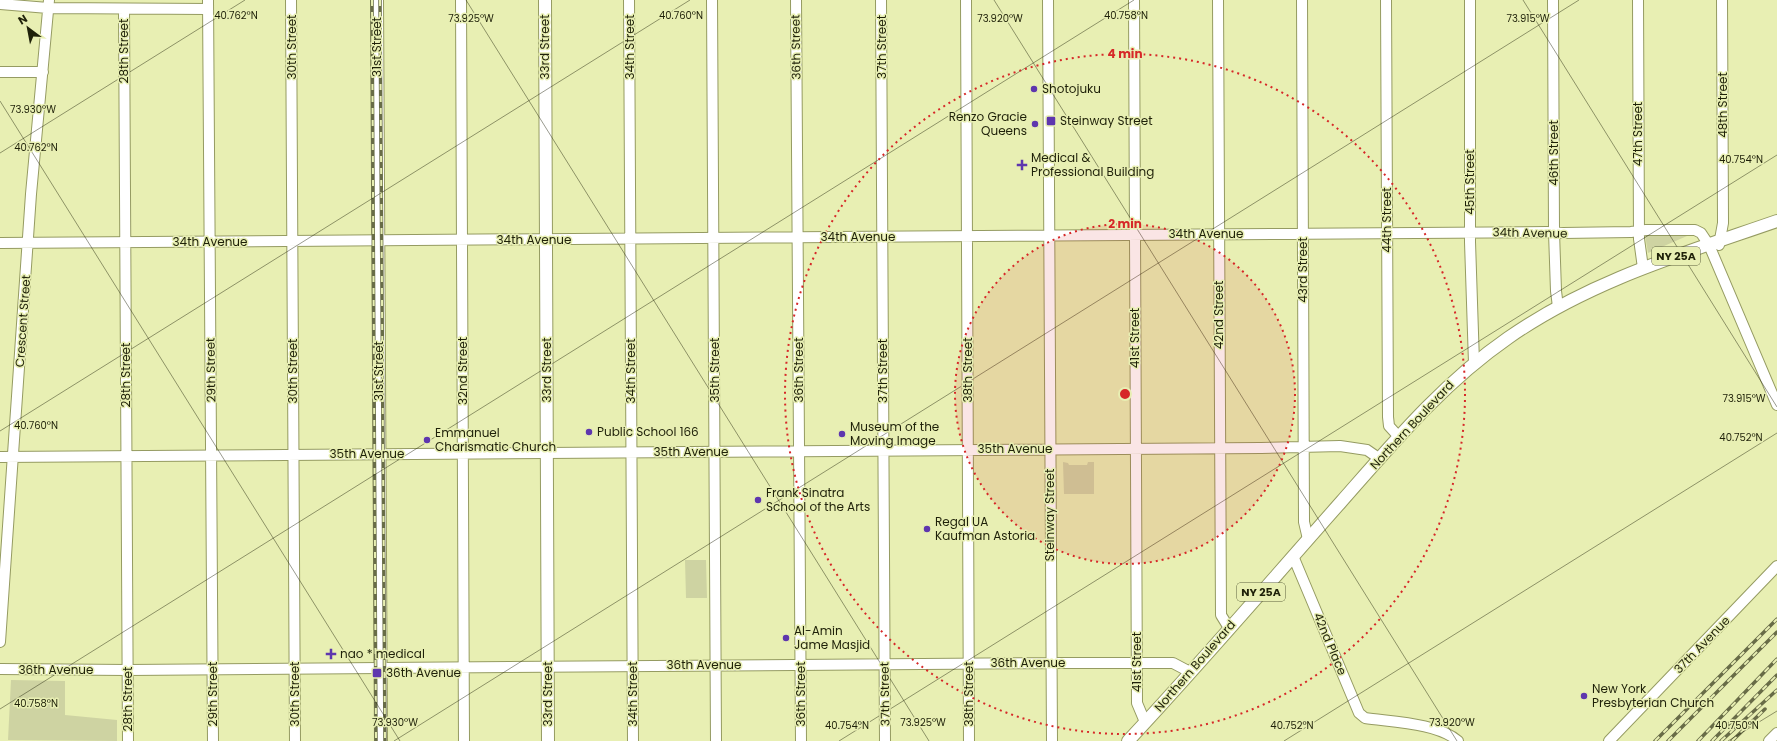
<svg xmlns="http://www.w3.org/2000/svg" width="1777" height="741" font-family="Poppins,sans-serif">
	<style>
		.green { fill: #ced3a2 }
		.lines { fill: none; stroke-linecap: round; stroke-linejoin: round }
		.minor-casing { stroke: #959b62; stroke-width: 12 }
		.major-casing { stroke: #959b62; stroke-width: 14 }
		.minor { stroke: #fff; stroke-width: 10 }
		.major { stroke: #fff; stroke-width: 12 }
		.rail-casing { stroke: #686c47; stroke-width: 3.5 }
		.rail { stroke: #e8efb3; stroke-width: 2; stroke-dasharray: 6; stroke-linecap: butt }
		.ticks { fill: none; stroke: #1f2109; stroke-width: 1; stroke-opacity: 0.45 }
		.ring { fill: none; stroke: #d62828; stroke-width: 2; stroke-dasharray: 2 4 }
		.poi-dot { fill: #5e36ae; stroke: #e8efb3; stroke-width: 1.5 }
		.labels { text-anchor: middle; stroke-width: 3; stroke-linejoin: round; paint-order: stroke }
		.shield { fill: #e8efb3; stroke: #5b5f3c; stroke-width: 1 }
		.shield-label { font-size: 11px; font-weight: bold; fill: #1f2109 }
		.street-label { font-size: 12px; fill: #1f2109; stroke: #e8efb3 }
		.poi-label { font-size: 12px; fill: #1f2109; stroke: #e8efb3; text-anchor: start }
		.ticks-label { font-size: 10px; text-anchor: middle; fill: #1f2109; stroke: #e8efb3; stroke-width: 3; stroke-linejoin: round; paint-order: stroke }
		.centre { fill: #d62828; stroke: #e8efb3; stroke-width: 2 }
		.ring-label { font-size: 12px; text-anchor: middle; font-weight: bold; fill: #d62828; stroke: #e8efb3; stroke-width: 3; stroke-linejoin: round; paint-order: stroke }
	</style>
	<rect width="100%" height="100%" fill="#e8efb3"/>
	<path class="green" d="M1645,235L1687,236L1648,253Z
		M1063,462L1068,463L1069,465H1087L1088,462H1094V494H1064Z
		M685,560H706L707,598H686Z
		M11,680L65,681V715L117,720V741L8,740Z"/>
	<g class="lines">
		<g class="minor-casing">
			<path id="minor" d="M208,0L213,741
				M291,0L295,741
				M461,0L464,741
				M629,0L633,741
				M712,0L716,741
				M796,0L801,741
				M881,0L885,741
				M966,0L969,741
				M1048,0L1052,741
				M1134,0L1137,703L1145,722
				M1218,0L1221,615L1229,628
				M1302,0L1304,522L1308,539
				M1386,0L1388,417L1389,426L1399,437
				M1470,0V242L1474,363
				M1553,0L1554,232L1556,291L1558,307
				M1638,0L1639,239L1643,268
				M0,4L48,8L208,9
				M124,9L128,741
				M0,72H43
				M0,243L1547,232L1563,233L1631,232L1646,230H1695L1701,233L1709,245L1777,405
				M1719,245L1723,223L1722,0
				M0,457L1261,448L1340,446L1367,450L1380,459
				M1293,556L1359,713L1365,718C1392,722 1438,723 1458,741
				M0,642L31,194L49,0
				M0,669L128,670L1051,663H1173L1190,672
				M1609,741L1777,566
				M1769,741L1777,733"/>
		</g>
		<g class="major-casing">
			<path id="major" d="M377,0L381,741
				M545,0L548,741
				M1128,741C1201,663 1270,582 1341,502C1393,443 1443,383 1508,338C1589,281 1685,253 1777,221"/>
		</g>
		<use href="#minor" class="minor"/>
		<use href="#major" class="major"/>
		<g class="rail-casing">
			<path id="rail" d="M372,0L376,741
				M380,0L385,741
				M1655,741L1777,619
				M1668,741L1777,632
				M1698,741L1777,659
				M1712,741L1777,675
				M1721,741L1777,690
				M1732,741L1765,709"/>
		</g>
		<use href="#rail" class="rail"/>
	</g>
	<path class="ticks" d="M466,0L929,741M994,0L1457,741M1523,0L1777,407M0,101L400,741M0,153L245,0M0,431L690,0M0,709L1134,0M394,741L1579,0M839,741L1777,155M1284,741L1777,433M1728,741L1777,711"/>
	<circle cx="1125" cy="394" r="170" fill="#d62828" fill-opacity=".12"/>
	<g class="ring">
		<circle cx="1125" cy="394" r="170"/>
		<circle cx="1125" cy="394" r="340"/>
	</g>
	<g class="poi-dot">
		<circle cx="1034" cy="89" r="4"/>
		<rect x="1046" y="116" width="10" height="10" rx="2"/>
		<circle cx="1035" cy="124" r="4"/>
		<path d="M1020 159h4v4h4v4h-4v4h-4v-4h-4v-4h4z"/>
		<circle cx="589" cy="432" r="4"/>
		<circle cx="842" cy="434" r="4"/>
		<circle cx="427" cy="440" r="4"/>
		<circle cx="758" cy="500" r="4"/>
		<circle cx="927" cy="529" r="4"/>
		<circle cx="786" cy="638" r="4"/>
		<path d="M329 648h4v4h4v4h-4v4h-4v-4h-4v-4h4z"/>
		<rect x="372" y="668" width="10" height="10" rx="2"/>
		<circle cx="1584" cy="696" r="4"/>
	</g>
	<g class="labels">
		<g class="shield">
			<rect x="1652" y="247" width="48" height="18" rx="3"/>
			<rect x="1237" y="583" width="48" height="18" rx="3"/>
		</g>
		<g class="shield-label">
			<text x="1676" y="260">NY 25A</text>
			<text x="1261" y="596">NY 25A</text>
		</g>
		<g class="street-label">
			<text transform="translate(292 47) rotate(-90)" y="4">30th Street</text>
			<text transform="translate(377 47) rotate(-90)" y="4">31st Street</text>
			<text transform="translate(545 47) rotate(-90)" y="4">33rd Street</text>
			<text transform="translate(630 47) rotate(-90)" y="4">34th Street</text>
			<text transform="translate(796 47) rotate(-91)" y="4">36th Street</text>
			<text transform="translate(882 47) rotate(-90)" y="4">37th Street</text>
			<text transform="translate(124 51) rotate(-90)" y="4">28th Street</text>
			<text transform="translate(1723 105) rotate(-90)" y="4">48th Street</text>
			<text transform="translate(1638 134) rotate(-90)" y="4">47th Street</text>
			<text transform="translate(1554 153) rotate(-90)" y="4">46th Street</text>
			<text transform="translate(1470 182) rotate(-90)" y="4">45th Street</text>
			<text transform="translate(1387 220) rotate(-90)" y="4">44th Street</text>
			<text transform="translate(1530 233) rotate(1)" y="4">34th Avenue</text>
			<text x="1206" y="238">34th Avenue</text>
			<text x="858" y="241">34th Avenue</text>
			<text x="534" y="244">34th Avenue</text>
			<text x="210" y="246">34th Avenue</text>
			<text transform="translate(1303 270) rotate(-90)" y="4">43rd Street</text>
			<text transform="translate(1219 315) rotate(-90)" y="4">42nd Street</text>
			<text transform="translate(23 321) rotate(-86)" y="4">Crescent Street</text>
			<text transform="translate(1135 338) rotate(-90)" y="4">41st Street</text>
			<text transform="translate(211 370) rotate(-91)" y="4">29th Street</text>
			<text transform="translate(547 370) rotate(-90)" y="4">33rd Street</text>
			<text transform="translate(715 370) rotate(-90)" y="4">35th Street</text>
			<text transform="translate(799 370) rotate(-90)" y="4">36th Street</text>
			<text transform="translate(968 370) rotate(-90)" y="4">38th Street</text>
			<text transform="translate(293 371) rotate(-90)" y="4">30th Street</text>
			<text transform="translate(379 371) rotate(-90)" y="4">31st Street</text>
			<text transform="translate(463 371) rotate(-90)" y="4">32nd Street</text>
			<text transform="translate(631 371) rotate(-90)" y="4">34th Street</text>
			<text transform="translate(883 371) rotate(-90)" y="4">37th Street</text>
			<text transform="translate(126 375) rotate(-90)" y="4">28th Street</text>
			<text transform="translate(1412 425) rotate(-47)" y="4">Northern Boulevard</text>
			<text x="1015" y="453">35th Avenue</text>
			<text x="691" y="456">35th Avenue</text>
			<text x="367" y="458">35th Avenue</text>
			<text transform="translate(1050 515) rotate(-90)" y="4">Steinway Street</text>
			<text transform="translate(1330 644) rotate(67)" y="4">42nd Place</text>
			<text transform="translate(1702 645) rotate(-46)" y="4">37th Avenue</text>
			<text transform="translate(1137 662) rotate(-90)" y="4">41st Street</text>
			<text x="1028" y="667">36th Avenue</text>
			<text x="704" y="669">36th Avenue</text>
			<text transform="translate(1195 666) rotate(-49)" y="4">Northern Boulevard</text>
			<text x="56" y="674">36th Avenue</text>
			<text transform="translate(213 694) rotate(-90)" y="4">29th Street</text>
			<text transform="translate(295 694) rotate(-90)" y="4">30th Street</text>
			<text transform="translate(548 694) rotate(-90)" y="4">33rd Street</text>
			<text transform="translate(633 694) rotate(-90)" y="4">34th Street</text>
			<text transform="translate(801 694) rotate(-90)" y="4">36th Street</text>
			<text transform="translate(885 694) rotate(-91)" y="4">37th Street</text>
			<text transform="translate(969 694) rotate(-90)" y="4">38th Street</text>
			<text transform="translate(128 699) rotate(-90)" y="4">28th Street</text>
		</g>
		<g class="poi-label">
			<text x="1042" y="93">Shotojuku</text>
			<text x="1027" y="121" text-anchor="end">Renzo Gracie<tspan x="1027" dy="14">Queens</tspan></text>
			<text x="1060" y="125">Steinway Street</text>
			<text x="1031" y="162">Medical &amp;<tspan x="1031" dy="14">Professional Building</tspan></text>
			<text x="850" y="431">Museum of the<tspan x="850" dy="14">Moving Image</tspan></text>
			<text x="597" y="436">Public School 166</text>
			<text x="435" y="437">Emmanuel<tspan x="435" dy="14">Charismatic Church</tspan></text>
			<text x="766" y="497">Frank Sinatra<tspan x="766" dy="14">School of the Arts</tspan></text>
			<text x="935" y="526">Regal UA<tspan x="935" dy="14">Kaufman Astoria</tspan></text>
			<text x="794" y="635">Al-Amin<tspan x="794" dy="14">Jame Masjid</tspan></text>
			<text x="340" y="658">nao * medical</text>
			<text x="386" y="677">36th Avenue</text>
			<text x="1592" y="693">New York<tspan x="1592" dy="14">Presbyterian Church</tspan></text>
		</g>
	</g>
	<g class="ticks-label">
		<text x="236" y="19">40.762°N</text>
		<text x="681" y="19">40.760°N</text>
		<text x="1126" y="19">40.758°N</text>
		<text x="1528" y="22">73.915°W</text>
		<text x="471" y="22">73.925°W</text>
		<text x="1000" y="22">73.920°W</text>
		<text x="33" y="113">73.930°W</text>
		<text x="36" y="151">40.762°N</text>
		<text x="1741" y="163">40.754°N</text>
		<text x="1744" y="402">73.915°W</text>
		<text x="36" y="429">40.760°N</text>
		<text x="1741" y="441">40.752°N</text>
		<text x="36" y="707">40.758°N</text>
		<text x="395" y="726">73.930°W</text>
		<text x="923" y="726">73.925°W</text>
		<text x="1452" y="726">73.920°W</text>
		<text x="847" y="729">40.754°N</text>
		<text x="1292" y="729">40.752°N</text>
		<text x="1737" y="729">40.750°N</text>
	</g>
	<circle cx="1125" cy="394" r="6" class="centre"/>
	<g class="ring-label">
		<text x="1125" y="58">4 min</text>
		<text x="1125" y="228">2 min</text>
	</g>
	<g transform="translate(28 28) rotate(328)" stroke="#e8efb3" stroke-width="3" paint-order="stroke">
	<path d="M0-3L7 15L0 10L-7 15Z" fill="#1f2109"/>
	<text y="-6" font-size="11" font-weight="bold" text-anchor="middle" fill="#1f2109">N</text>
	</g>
</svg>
